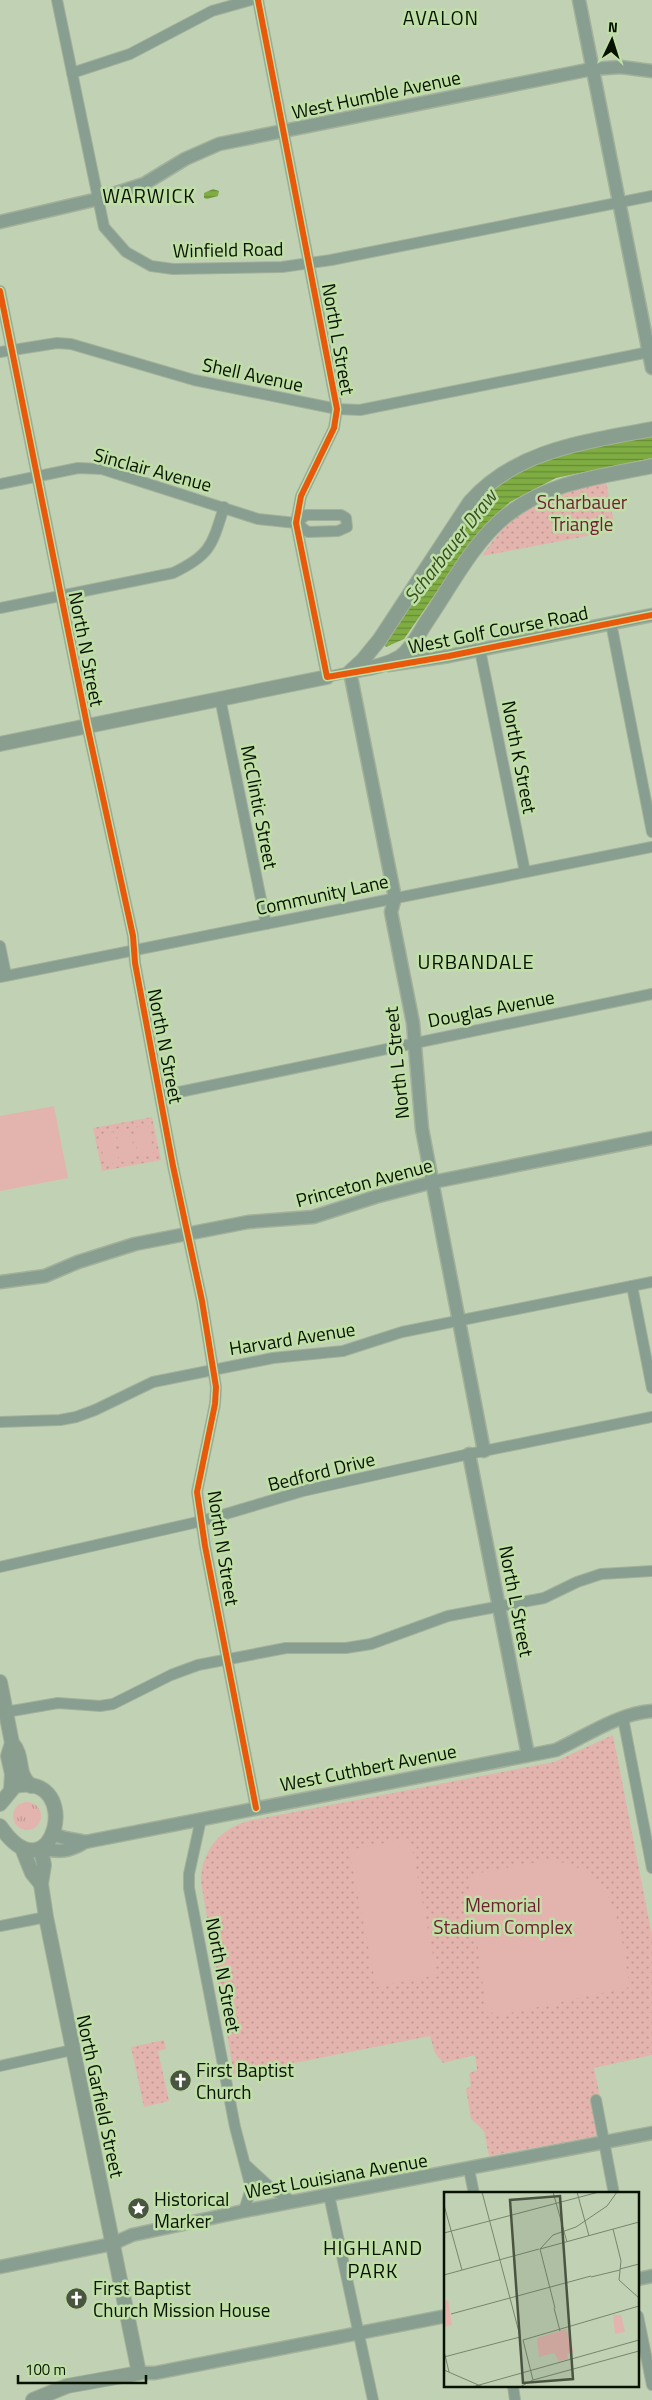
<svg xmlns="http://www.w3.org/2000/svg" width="652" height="2400" viewBox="0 0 652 2400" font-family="'Titillium Web',sans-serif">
  <defs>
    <pattern id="grass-tufts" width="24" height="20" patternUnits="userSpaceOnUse" patternTransform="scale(1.25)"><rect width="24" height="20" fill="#e3b3ad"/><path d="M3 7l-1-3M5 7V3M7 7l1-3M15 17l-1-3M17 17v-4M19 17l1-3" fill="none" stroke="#c19993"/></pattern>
    <pattern id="park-dots" width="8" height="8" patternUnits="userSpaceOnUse" patternTransform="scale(1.25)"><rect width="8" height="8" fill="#e3b3ad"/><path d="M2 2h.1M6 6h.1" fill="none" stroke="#c19993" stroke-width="1.8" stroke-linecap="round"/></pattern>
    <pattern id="water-rules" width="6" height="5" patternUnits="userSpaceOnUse" patternTransform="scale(1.25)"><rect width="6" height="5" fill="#7fad42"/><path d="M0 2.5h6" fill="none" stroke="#668b35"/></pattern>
  </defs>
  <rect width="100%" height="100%" fill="#c1d2b4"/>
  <circle fill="url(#grass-tufts)" cx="27" cy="1816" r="14"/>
  <g fill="url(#park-dots)">
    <path d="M606 482 614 523 608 532 482 556C516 506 548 493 606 482Z"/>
    <polygon points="152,1117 161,1160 102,1171 93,1128"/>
    <path d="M613 1735 652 1936V2055L594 2068 608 2134 489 2156 484 2131 471 2119 466 2089 471 2086 469 2073 477 2070 475 2055 443 2063 435 2053 430 2036 234 2075 201 1882C201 1852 219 1829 248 1821L554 1762Z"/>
    <polygon points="164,2040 166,2049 158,2051 169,2101 144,2107 131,2047"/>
  </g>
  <g fill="#e3b3ad">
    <polygon points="54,1106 68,1178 0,1191 0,1116"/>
    <polygon points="148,1125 154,1155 139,1158 133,1128"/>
    <polygon points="130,1129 136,1159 122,1162 116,1132"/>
    <polygon points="113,1132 119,1162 105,1165 99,1135"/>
    <polygon points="410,1838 437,1975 376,1987 349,1850"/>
    <path d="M549 1860C621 1869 619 1929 630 1987L496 2016 486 2008 468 1875Z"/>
  </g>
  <g fill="url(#water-rules)">
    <polygon points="213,189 219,191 218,196 207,199 204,198 204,193"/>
    <path d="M652 436V458L556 478 510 502 486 524 463 554 404 639 386 647 383 643 455 538C473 499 511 470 551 456 580 447 621 442 652 436Z"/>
  </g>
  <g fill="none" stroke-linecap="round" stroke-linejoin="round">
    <defs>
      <g id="minor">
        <polyline points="57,0 104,227 126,252 151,266 173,269 282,267 331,260 652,196"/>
        <polyline points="258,0 337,409 334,428 301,496 296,523 327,677 350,672"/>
        <polyline points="72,73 130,54 212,11 251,0"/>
        <polyline points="0,291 87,725 133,936 135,963 173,1166 202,1301 216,1387 215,1404 197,1492 205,1546 256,1808"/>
        <polyline points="0,352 57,343 71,344 194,380 337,409 360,410 649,352"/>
        <polyline points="0,484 78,468 102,469 258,519 296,523"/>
        <polygon points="306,515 341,515 346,518 347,527 338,531 308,532 296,523"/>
        <path d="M0 608 173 573C211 555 212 545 224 507"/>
        <polyline points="611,623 652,832"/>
        <polyline points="480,650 525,872"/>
        <polyline points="220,698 266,924"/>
        <polyline points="0,946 6,975"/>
        <polyline points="0,977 652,847"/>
        <polyline points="160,1096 652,994"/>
        <polyline points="632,1286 652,1388"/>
        <polyline points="0,1422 60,1420 76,1417 95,1410 153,1382 273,1358 343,1351 402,1332 652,1282"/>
        <polyline points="0,1567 202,1521 303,1491 469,1454 652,1417"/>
        <polyline points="6,1712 58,1703 100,1706 113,1704 171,1675 198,1665 286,1648 346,1648 371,1644 448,1616 544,1598 577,1582 601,1574 652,1571"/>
        <polyline points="623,1718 652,1868"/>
        <polyline points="201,1819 189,1874 189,1888 235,2127 251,2188 244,2211"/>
        <polyline points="0,1926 46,1917"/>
        <polyline points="0,2066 72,2050"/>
        <polyline points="596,2100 614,2194"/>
        <polyline points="247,2166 273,2190 292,2201"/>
        <polyline points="469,2169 474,2194"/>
        <polyline points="329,2195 373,2400"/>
        <polyline points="638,2316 652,2385"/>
        <polyline points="513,2386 515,2400"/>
      </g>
      <g id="tertiary">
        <polyline points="579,0 652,368"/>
        <polyline points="0,222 98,199 144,184 185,159 219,144 592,69 621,67 652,71"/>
        <polyline points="388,665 449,656 652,615"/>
        <polyline points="358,670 350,672 395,898 391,912 413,1023 422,1129 484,1451"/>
        <polyline points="0,1282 45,1276 78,1262 135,1244 248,1222 313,1217 375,1197 433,1182 652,1138"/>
        <polyline points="469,1454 528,1755"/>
        <path d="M54 1834C64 1840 74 1838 85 1842"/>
        <path d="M43 1848C59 1853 71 1851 85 1842L556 1750C586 1736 619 1713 652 1711"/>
        <polyline points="0,2267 112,2244 132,2235 244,2211 652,2133"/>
        <polyline points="638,2279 652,2276"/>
        <polyline points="139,2373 155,2373 446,2316"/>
      </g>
      <g id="secondary">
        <path d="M353 671C369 668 385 666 400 657 412 649 419 633 427 621 451 586 473 542 507 515 551 481 599 477 652 466"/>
        <path d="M350 672 362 661 380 639 470 502C517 449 586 442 652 429"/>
        <polyline points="0,744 327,677"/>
        <polyline points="0,1682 12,1743 8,1756 12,1774 11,1789"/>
        <path d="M12 1743C25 1757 15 1772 31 1786"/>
        <path d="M0 1804 15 1786C86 1771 53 1903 0 1826"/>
        <polyline points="22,1848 32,1873 41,1884"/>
        <polyline points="33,2400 67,2386 139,2373 46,1917 41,1884 44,1865 41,1850"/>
      </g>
    </defs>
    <use href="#minor" stroke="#a4b19a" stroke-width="12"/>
    <use href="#tertiary" stroke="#a4b19a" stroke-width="15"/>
    <use href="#secondary" stroke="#a4b19a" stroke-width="16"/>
    <use href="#minor" stroke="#879e91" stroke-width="10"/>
    <use href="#tertiary" stroke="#879e91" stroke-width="12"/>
    <use href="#secondary" stroke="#899e8f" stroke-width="14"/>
    <defs>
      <g id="cycleway">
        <polyline points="258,0 337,409 334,428 301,496 296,523 327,677 449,656 652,615"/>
        <polyline points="0,291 87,725 133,936 135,963 173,1166 202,1301 216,1387 215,1404 197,1492 205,1546 256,1808"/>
      </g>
    </defs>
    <use href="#cycleway" stroke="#c0dfa7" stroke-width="9"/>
    <use href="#cycleway" stroke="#e8590c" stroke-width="6"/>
  </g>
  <defs>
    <symbol id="church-disc" viewBox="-11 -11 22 22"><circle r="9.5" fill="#495540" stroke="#c0dfa7"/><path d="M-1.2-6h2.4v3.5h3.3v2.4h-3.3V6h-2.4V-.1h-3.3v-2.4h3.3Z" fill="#fff"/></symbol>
    <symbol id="sight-disc" viewBox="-11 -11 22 22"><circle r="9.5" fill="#495540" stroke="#c0dfa7"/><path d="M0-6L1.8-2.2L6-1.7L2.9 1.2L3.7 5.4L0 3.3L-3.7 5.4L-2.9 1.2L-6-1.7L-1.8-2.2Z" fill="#fff"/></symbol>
  </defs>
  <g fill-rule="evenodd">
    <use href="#church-disc" x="168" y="2068" width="25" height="25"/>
    <use href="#sight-disc" x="126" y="2196" width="25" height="25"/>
    <use href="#church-disc" x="64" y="2286" width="25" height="25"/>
  </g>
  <g text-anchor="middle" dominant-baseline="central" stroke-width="5" stroke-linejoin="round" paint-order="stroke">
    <g font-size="19" fill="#081201" stroke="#c0dfa7">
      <text transform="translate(376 94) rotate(-12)">West Humble Avenue</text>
      <text transform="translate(228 249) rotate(-1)">Winfield Road</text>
      <text transform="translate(339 339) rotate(80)">North L Street</text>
      <text transform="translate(253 374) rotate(12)">Shell Avenue</text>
      <text transform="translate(153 469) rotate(15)">Sinclair Avenue</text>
      <text transform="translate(498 629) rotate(-11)">West Golf Course Road</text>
      <text transform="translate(87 649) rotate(79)">North N Street</text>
      <text transform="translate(520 757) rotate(79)">North K Street</text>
      <text transform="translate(260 807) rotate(79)">McClintic Street</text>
      <text transform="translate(322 894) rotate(-12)">Community Lane</text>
      <text transform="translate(491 1008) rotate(-11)">Douglas Avenue</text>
      <text transform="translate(166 1046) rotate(79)">North N Street</text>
      <text transform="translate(396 1063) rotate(-96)">North L Street</text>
      <text transform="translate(364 1182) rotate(-15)">Princeton Avenue</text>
      <text transform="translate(292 1338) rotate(-9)">Harvard Avenue</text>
      <text transform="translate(321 1471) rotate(-14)">Bedford Drive</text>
      <text transform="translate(224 1548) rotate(81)">North N Street</text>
      <text transform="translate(517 1601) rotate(79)">North L Street</text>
      <text transform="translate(368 1767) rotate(-11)">West Cuthbert Avenue</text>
      <text transform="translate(224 1975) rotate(79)">North N Street</text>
      <text transform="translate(101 2096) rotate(78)">North Garfield Street</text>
      <text transform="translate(336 2175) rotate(-10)">West Louisiana Avenue</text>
    </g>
    <g font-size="19" fill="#711c30" stroke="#c0dfa7">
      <text x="582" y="501">Scharbauer<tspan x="582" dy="22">Triangle</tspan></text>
      <text x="503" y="1904">Memorial<tspan x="503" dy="22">Stadium Complex</tspan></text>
    </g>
    <g font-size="19" fill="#081201" stroke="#c0dfa7" text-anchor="start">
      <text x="196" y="2069">First Baptist<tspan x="196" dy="22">Church</tspan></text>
      <text x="154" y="2198">Historical<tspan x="154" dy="22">Marker</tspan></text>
      <text x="93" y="2287">First Baptist<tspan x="93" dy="22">Church Mission House</tspan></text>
    </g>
    <g font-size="20" letter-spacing="1" fill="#081201" stroke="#c0dfa7">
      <text x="441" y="17">AVALON</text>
      <text x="149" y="195">WARWICK</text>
      <text x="476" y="961">URBANDALE</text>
      <text x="373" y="2247">HIGHLAND<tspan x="373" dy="23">PARK</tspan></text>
    </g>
    <g font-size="20" font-style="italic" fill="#37501f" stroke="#c0dfa7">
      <text transform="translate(450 546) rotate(-52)">Scharbauer Draw</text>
    </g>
  </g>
  <g transform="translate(444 2192)">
    <rect width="195" height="195" fill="#c1d2b4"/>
    <path d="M4 108 8 133 0 135V109ZM169 123H177L181 140 171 142ZM122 137 130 160 123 162 124 167 115 169 110 161 95 165 93 146Z" fill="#e3b3ad"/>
    <path fill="none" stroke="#77856c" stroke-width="1" d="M38 0 76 144M109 0 123 50M133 0 145 44M0 13 18 78M169 37 177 69 175 88 195 106M0 41 155 0M96 57 109 43 132 35 163 14 173 0M176 77 195 72M0 83 95 57M147 85 176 78M110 116 116 139M111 116 96 57 195 30M7 122 147 84M79 148 195 114M0 159 5 180M0 165 76 145M0 178 39 195M89 188 195 159M28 195 195 148M76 195 89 188 79 148"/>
    <path fill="#495540" fill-opacity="0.15" stroke="#495540" stroke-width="2.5" d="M116 4 129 187 79 191 66 8Z"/>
    <rect width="195" height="195" fill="none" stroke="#081201" stroke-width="2.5"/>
  </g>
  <g transform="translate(612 40) rotate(4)" stroke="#c0dfa7" stroke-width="4" paint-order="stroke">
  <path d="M0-4L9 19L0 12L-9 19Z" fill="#081201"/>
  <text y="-8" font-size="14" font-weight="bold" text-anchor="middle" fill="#081201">N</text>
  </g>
  <path d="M18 2375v8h128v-8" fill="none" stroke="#081201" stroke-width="2.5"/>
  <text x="25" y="2375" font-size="15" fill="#081201" stroke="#c0dfa7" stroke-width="4" paint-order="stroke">100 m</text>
</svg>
